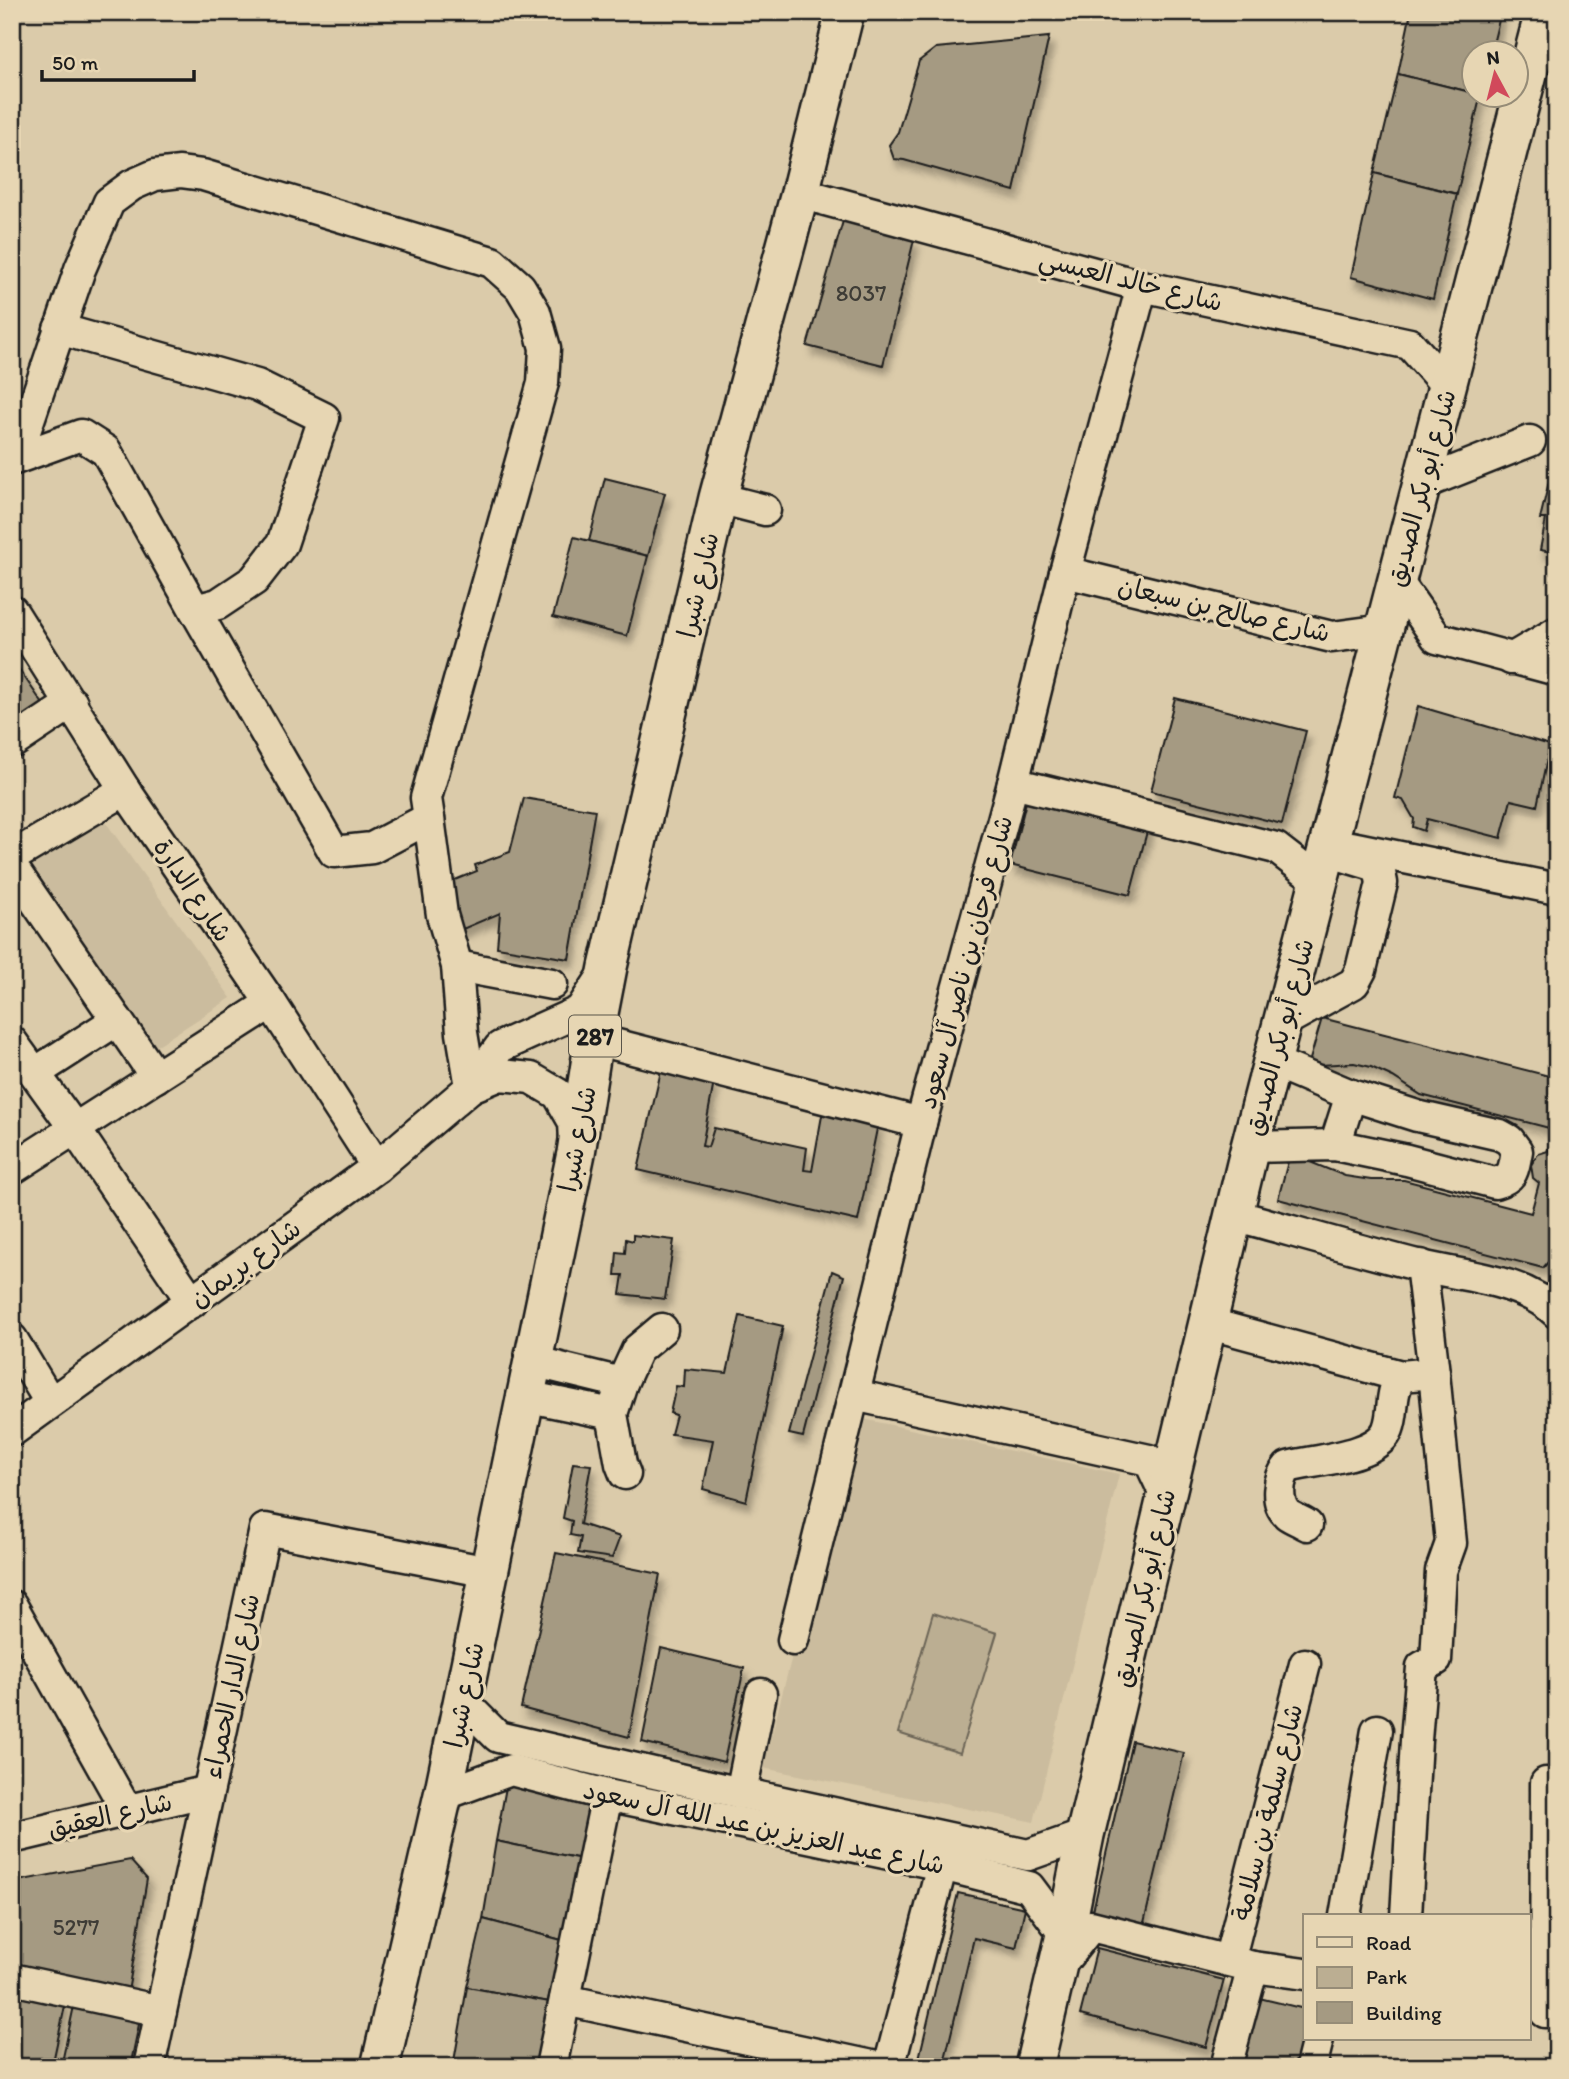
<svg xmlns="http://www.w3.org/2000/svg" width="1569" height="2079" viewBox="0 0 1569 2079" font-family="Itim,'Playpen Sans Arabic',sans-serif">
  <defs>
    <filter id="shadow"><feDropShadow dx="4.5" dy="8" stdDeviation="3.5" flood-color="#0004"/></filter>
  </defs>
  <rect width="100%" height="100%" fill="#dbcbaa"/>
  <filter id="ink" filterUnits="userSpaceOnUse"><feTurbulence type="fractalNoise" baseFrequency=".0143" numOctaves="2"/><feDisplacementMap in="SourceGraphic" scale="14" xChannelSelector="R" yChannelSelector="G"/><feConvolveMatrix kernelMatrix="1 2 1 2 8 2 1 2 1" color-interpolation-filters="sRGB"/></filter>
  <g filter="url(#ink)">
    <g fill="#cbbc9e">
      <polygon points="102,817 231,998 147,1052 25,868 28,862"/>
      <polygon points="854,1417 1119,1474 1034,1822 763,1768"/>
    </g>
    <polygon fill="#bbae92" stroke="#6c6557" stroke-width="2" points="933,1613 997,1633 960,1753 898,1733"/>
    <g fill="#a59a82" stroke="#1c1c1c" stroke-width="2" filter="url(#shadow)">
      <polygon points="1411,12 1501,12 1491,52 1474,52 1474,93 1398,74"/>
      <polygon points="1049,37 1014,191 904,160 894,159 889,145 898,132 919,61 936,48"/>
      <polygon points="1398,74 1474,93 1474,94 1481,94 1457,194 1374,173"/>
      <polygon points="1374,173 1457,194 1433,299 1351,277"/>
      <polygon points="843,221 914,240 883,365 807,346"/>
      <polygon points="1557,448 1557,553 1540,550 1546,519 1540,519"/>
      <polygon points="605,478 665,493 648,556 589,541"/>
      <polygon points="574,537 648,556 627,636 553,617"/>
      <polygon points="12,659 47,710 12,733"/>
      <polygon points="1175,698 1306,731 1282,824 1151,791"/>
      <polygon points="1418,706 1550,745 1537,806 1511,800 1501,838 1427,819 1424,831 1413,827 1414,819 1403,800 1395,798"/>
      <polygon points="1028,794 1149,824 1130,895 1010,865"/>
      <polygon points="524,798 595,810 569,959 497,947 500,913 458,931 440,886 477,871 475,865 510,852"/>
      <polygon points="1322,1018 1557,1078 1557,1247 1555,1254 1543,1268 1278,1199 1290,1154 1345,1176 1371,1180 1404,1180 1531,1213 1539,1183 1533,1178 1531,1165 1538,1154 1548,1151 1553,1129 1421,1095 1393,1077 1371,1067 1354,1063 1320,1065 1309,1063"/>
      <polygon points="661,1071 714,1082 702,1146 708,1147 714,1128 807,1148 804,1170 812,1171 823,1110 878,1124 858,1221 638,1170"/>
      <polygon points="633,1235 674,1240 665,1299 620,1294 623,1275 615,1275 617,1252 625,1253 626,1239 633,1241"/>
      <polygon points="832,1271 844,1276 803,1437 789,1434"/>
      <polygon points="740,1316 783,1326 746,1501 703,1489 713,1440 671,1434 676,1415 670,1413 676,1386 684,1387 685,1369 727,1373"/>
      <polygon points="573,1463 591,1465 580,1524 620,1537 612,1558 578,1553 581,1537 570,1535 572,1521 563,1518"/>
      <polygon points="556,1553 660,1574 629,1737 521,1708"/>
      <polygon points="661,1648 744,1668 724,1762 642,1742"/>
      <polygon points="1132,1741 1184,1753 1143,1927 1092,1915"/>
      <polygon points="518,1780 586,1797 597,1811 586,1860 496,1841 506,1787"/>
      <polygon points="496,1841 586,1860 569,1942 483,1919"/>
      <polygon points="130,1860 147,1879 128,1992 12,1971 12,1882"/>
      <polygon points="958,1893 1025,1908 1016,1948 974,1938 945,2059 979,2067 917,2067"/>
      <polygon points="483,1919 569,1942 555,2003 467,1987"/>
      <polygon points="1097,1948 1224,1980 1206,2047 1080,2015"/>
      <polygon points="467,1987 555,2003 542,2067 453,2067"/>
      <polygon points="12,1990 66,2001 52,2067 12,2067"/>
      <polygon points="1251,1996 1305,2009 1305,2030 1296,2067 1233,2067"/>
      <polygon points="75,2001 141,2015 130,2067 61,2067"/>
    </g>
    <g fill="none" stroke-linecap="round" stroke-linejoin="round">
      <defs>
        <g id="minor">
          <polyline points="800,193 1142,286 1410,344 1447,386"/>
          <polyline points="59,329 257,385 324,418 282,544 254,580 218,604 195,610"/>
          <polyline points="12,460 81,435 106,451 195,610 334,852 372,848 429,818 426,798 543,383 545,348 535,312 520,287 492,262 203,175 180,172 155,175 132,185 109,202 80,269 16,458"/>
          <polyline points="1422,484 1530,441"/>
          <polyline points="718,498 765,510"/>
          <polyline points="1065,572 1332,637 1384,630"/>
          <polyline points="1397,581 1437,638 1557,670"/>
          <polyline points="12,611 125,790 271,1003 377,1167"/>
          <polyline points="1511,659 1557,632"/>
          <polyline points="12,743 72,703"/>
          <polyline points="1013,783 1276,848 1320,882"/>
          <polyline points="429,818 442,915 457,966 462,1033 471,1087"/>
          <polyline points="1351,847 1557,889"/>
          <polyline points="12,857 125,790"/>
          <polyline points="12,867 156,1077"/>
          <polyline points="457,966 552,984"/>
          <polyline points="1283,1022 1354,983 1361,970 1382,883 1380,873 1373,865 1327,851"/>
          <polyline points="594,1039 921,1123"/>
          <polyline points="12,1042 75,1129 192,1302"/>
          <polyline points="35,1073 117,1020"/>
          <polyline points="471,1087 500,1075 531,1078 558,1094 574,1122 575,1142"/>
          <polyline points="1335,1145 1351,1095"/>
          <path d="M1250 1147 1335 1145 1407 1160 1495 1183C1515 1177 1513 1170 1517 1151L1509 1140 1500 1135 1417 1116 1351 1095 1273 1062"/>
          <polyline points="12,1169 271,1003"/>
          <path d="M1234 1215C1296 1232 1358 1250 1421 1266 1467 1277 1521 1279 1557 1313"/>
          <polyline points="1207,1323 1401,1376"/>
          <polyline points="12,1339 50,1402"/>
          <polyline points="532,1361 622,1383"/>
          <polyline points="854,1395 1149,1460 1166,1496"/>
          <polyline points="525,1396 612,1414"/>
          <polyline points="12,1431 377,1167 471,1087 500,1047 580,1011 603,976"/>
          <polyline points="625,1474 621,1464 612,1414 622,1383 637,1350 662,1329"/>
          <path d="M1307 1525C1301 1521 1292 1518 1287 1514 1275 1502 1278 1478 1288 1467 1314 1460 1378 1457 1388 1429 1395 1411 1389 1395 1401 1376L1434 1373"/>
          <polyline points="12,1606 127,1811"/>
          <polyline points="793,1640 921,1123 1013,783 1065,572 1142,286"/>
          <polyline points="463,1702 498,1737 741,1793 1028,1855 1085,1835"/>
          <polyline points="741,1793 761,1694"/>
          <polyline points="443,1795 511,1770 607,1795 942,1865 1029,1887 1065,1935"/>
          <polyline points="12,1838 208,1791"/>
          <polyline points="1345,1916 1377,1730"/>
          <polyline points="1406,1916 1416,1740 1422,1667 1436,1660 1441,1571 1451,1543 1434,1373 1421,1265"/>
          <polyline points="1229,1961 1305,1664"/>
          <polyline points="1060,1965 1091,1926 1253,1967 1305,1974"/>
          <polyline points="12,1979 161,2011"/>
          <polyline points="565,2000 877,2067"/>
          <polyline points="1545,2012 1546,1783"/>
          <polyline points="149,2067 265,1529 489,1572"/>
          <polyline points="551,2067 607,1795"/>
          <polyline points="889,2067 942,1865"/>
          <polyline points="1226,2067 1253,1967"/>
          <polyline points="1311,2067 1318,2039"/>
        </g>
        <g id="major">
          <polyline points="380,2067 443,1795 576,1153 594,1039 608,967 718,498 800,193 845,12"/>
          <polyline points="1034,2067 1065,1935 1085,1835 1250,1147 1544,12"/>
        </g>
      </defs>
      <use href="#minor" stroke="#1c1c1c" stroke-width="35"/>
      <use href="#major" stroke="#1c1c1c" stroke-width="42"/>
      <use href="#minor" stroke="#e7d6b3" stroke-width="30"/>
      <use href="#major" stroke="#e7d6b3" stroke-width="37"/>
    </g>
  </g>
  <g text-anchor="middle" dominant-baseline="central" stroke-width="6" stroke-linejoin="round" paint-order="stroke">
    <g font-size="23" fill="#3e3c36">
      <text x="861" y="293">8037</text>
      <text x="76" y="1927">5277</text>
    </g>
    <rect fill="#e7d6b3" stroke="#595449" stroke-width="2" x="569" y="1015.5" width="52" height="41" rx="5"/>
    <g font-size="24" font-weight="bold" fill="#1c1c1c">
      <text x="595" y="1036">287</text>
    </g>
    <g font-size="26" fill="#1c1c1c" stroke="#e7d6b3">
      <text transform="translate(1131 280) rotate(14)">شارع خالد العبسي</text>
      <text transform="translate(1421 488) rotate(-75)">شارع أبو بكر الصديق</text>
      <text transform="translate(698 585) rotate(-77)">شارع شبرا</text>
      <text transform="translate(1224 609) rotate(13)">شارع صالح بن سبعان</text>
      <text transform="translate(193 890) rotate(56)">شارع الدارة</text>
      <text transform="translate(965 962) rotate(-75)">شارع فرحان بن ناصر آل سعود</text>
      <text transform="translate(1279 1037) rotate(-75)">شارع أبو بكر الصديق</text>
      <text transform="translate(577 1139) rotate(-79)">شارع شبرا</text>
      <text transform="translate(245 1263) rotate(-36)">شارع بريمان</text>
      <text transform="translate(1144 1588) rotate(-77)">شارع أبو بكر الصديق</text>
      <text transform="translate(231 1686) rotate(-78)">شارع الدار الحمراء</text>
      <text transform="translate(464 1695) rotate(-78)">شارع شبرا</text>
      <text transform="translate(1267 1812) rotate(-76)">شارع سلمة بن سلامة</text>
      <text transform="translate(110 1815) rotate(-13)">شارع العقيق</text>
      <text transform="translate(764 1827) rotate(12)">شارع عبد العزيز بن عبد الله آل سعود</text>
    </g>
  </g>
  <rect width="1569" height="2079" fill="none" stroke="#e7d6b3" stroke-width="42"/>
  <rect x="21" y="21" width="1527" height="2037" fill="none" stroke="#1c1c1c" stroke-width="2.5" filter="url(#ink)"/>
  <rect x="1303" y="1914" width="228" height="126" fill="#e7d6b3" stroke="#968c77" stroke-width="2"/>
  <rect x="1317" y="1937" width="35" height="10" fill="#e7d6b3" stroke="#968c77" stroke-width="2"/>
  <text x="1366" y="1950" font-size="21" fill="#1c1c1c">Road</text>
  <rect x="1317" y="1967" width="35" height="21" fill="#bbae92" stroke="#968c77" stroke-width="2"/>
  <text x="1366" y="1984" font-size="21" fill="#1c1c1c">Park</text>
  <rect x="1317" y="2002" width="35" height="21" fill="#a59a82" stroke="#968c77" stroke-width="2"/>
  <text x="1366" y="2020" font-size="21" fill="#1c1c1c">Building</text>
  <g transform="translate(1495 74) rotate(353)"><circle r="33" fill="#e7d6b3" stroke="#968c77" stroke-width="2"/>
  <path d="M0-5L12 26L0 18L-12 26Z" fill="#d1495b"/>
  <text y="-10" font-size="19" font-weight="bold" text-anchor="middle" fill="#1c1c1c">N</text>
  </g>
  <path d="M42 70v10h152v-10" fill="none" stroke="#1c1c1c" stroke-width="3.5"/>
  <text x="52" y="70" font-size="21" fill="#1c1c1c" stroke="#e7d6b3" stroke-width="5" paint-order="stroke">50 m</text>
</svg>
